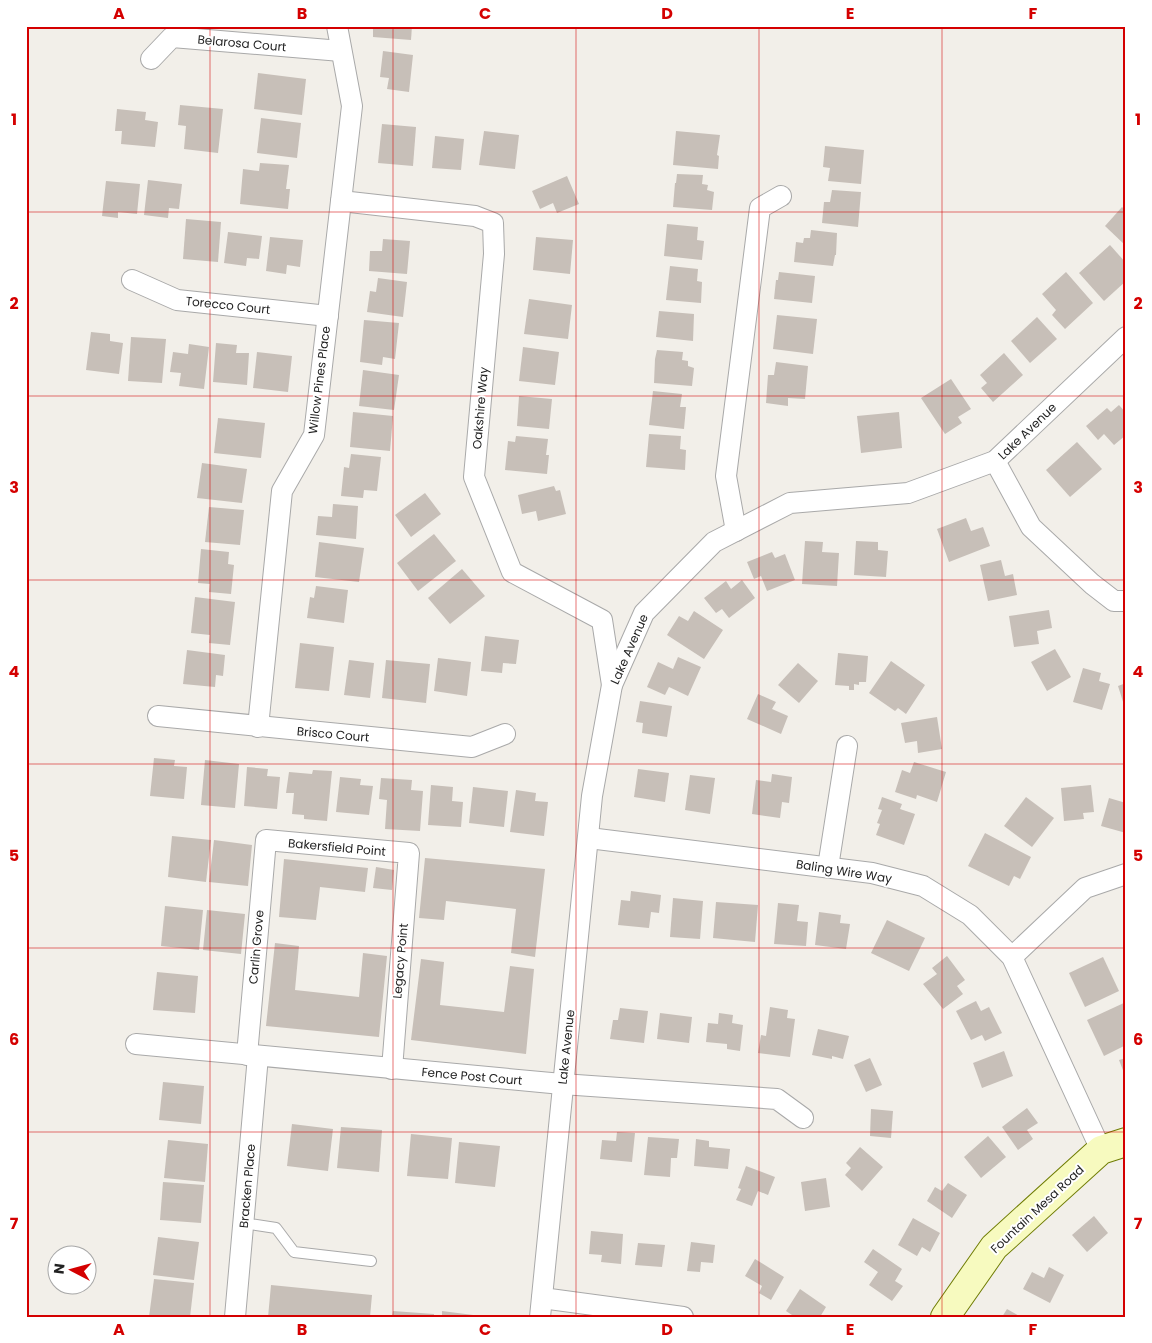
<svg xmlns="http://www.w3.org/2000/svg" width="1152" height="1343" viewBox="0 0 1152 1343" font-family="Poppins,sans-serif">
  <rect width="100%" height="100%" fill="#f2efe9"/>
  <g fill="#c7bfb8">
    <polygon points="373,26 412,26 411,40 373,37"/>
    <polygon points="383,51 413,55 409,92 387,89 389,78 380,77"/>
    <polygon points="258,73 306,79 302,115 254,109"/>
    <polygon points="180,105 223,109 218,153 184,149 186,126 178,125"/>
    <polygon points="117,109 146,112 145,120 158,122 155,147 121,144 122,131 115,131"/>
    <polygon points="261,118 301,123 297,158 257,153"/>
    <polygon points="382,124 416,127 413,166 378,163"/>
    <polygon points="484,131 519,135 515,169 479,165"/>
    <polygon points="676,131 720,135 717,155 719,156 718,169 673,165"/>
    <polygon points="435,136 464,139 461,170 432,168"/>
    <polygon points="825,146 864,150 861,184 828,181 830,168 823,167"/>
    <polygon points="260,163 289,165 286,189 290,189 288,209 240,204 243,169 259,171"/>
    <polygon points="677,174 703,175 702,184 708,185 707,190 714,192 712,210 673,207 675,183 676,183"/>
    <polygon points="567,176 579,204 557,213 553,203 540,209 532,191"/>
    <polygon points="148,180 182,184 179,209 169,208 168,218 144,215"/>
    <polygon points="106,181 140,184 137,214 118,212 118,218 102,216"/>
    <polygon points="832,190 861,192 858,227 822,223 824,202 830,202"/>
    <polygon points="1122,207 1126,211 1126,246 1105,226"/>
    <polygon points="186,219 221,222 218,262 183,259"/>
    <polygon points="667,224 698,227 697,240 704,241 702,260 664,256"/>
    <polygon points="811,230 837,233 836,255 835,255 833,266 794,262 796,242 803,243 804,238 810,238"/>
    <polygon points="228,232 262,236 259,259 247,258 246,266 224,263"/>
    <polygon points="270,237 303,240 300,267 287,265 286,274 266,271"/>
    <polygon points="536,237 573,240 570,274 533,270"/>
    <polygon points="383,239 410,241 407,274 369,271 370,251 382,251"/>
    <polygon points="1110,245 1126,263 1126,281 1104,301 1079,273"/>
    <polygon points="670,266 698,269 697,281 702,282 701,303 666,300"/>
    <polygon points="779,272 815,276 812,303 774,299 776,280 778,280"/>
    <polygon points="1066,272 1093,303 1065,329 1052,315 1056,310 1042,294"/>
    <polygon points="378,278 407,282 403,317 367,312 370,291 376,292"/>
    <polygon points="529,299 572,305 568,339 524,334"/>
    <polygon points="659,311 694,314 693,341 656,337"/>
    <polygon points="777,315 817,319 813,354 773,349"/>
    <polygon points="1037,317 1057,339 1030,363 1011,341"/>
    <polygon points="364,320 399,323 395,359 383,357 382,365 360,362"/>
    <polygon points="91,332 110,334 110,341 123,343 119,374 86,370"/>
    <polygon points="131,337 166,339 162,383 128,381"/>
    <polygon points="216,343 237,345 236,353 249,353 247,385 213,382"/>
    <polygon points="189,344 209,347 204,389 179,386 181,373 170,372 173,352 188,354"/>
    <polygon points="523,347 559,352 555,385 519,381"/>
    <polygon points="657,350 683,352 682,360 688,361 688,366 694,368 692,386 654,383 655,359"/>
    <polygon points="257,352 292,356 288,392 253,388"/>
    <polygon points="1004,353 1023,375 993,402 981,388 987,383 980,375"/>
    <polygon points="776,362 808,366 805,399 788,398 788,406 766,403 768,375 774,375"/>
    <polygon points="363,370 399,375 394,410 359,406"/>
    <polygon points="951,379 971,409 958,417 962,423 945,434 921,398"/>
    <polygon points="653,391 682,394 680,407 686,407 684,429 649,425"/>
    <polygon points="519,396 552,399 549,429 517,426"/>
    <polygon points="1119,405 1126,413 1126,435 1114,445 1104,434 1098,440 1086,426 1107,408 1111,412"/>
    <polygon points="353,412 393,416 390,451 350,447"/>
    <polygon points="899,412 902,448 861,453 857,416"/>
    <polygon points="218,418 265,423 261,458 214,453"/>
    <polygon points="649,434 681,436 680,449 686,450 685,470 646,467"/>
    <polygon points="516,436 548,439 546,455 549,455 547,474 505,470 508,441 515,442"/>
    <polygon points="1077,442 1102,469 1070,497 1046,470"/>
    <polygon points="351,454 381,457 377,491 364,490 363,498 341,496 344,467 349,468"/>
    <polygon points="202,463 247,469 242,503 197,498"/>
    <polygon points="554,486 556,491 560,490 566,514 538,521 536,511 522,514 518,495"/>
    <polygon points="425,493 441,514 411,537 395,515"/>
    <polygon points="333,504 358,506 356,539 316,535 318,516 332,517"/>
    <polygon points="209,507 244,510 240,545 205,542"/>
    <polygon points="966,518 971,531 983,527 990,546 949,562 937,529"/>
    <polygon points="434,534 456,561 418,591 397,563"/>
    <polygon points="805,541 823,542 822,552 839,553 837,586 802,584"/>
    <polygon points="856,541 878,542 878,550 888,551 886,577 854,575"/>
    <polygon points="319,542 364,548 359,582 315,577"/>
    <polygon points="201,549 229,552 228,564 234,565 231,594 209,592 210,584 198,583"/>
    <polygon points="772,552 775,558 785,554 795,580 767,591 761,576 754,579 747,562"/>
    <polygon points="1001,560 1005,576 1013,574 1017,595 988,601 980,565"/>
    <polygon points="462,569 485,596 450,624 428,598"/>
    <polygon points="742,580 755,598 729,618 722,609 716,613 704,598 726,581 731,589"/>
    <polygon points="316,586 348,590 344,623 307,618 310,597 314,598"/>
    <polygon points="195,597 235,602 230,645 209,643 210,635 191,633"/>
    <polygon points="1049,610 1052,628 1037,631 1039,644 1014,647 1009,616"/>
    <polygon points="694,611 723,630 704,659 667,635 679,616 688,621"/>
    <polygon points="485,636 519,640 516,664 503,663 502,673 481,671"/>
    <polygon points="300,643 334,647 329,691 295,688"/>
    <polygon points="1055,649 1071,677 1047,691 1031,662"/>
    <polygon points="187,650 225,655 223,676 216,675 215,687 183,684"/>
    <polygon points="838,653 868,656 866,682 859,682 859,685 854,684 854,690 849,690 849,686 835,685"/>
    <polygon points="678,657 701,667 688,696 669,687 665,695 647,687 658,662 673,669"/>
    <polygon points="438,658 471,662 467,696 434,691"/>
    <polygon points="349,660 374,663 370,698 344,695"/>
    <polygon points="386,660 430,664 426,703 382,698"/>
    <polygon points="891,661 925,685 906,714 898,708 895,711 869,693"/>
    <polygon points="798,663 818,681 799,703 778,685"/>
    <polygon points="1083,668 1101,673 1099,681 1110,684 1102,710 1073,702"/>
    <polygon points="1126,683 1126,708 1125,708 1118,686"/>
    <polygon points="758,694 776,702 772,709 788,716 781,734 747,719"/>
    <polygon points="640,701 672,706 667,737 642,733 643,723 636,722"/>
    <polygon points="937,717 942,749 918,753 917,741 905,743 901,723"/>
    <polygon points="154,758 175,760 174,766 187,767 184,799 150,796"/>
    <polygon points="205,760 239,764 235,808 201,805"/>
    <polygon points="914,762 946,772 937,802 917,795 916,799 895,792 902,770 910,773"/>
    <polygon points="247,767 268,769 267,776 280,777 277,809 244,806"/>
    <polygon points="638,769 669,773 665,802 634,797"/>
    <polygon points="313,770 332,771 327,821 304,819 304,815 292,814 294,793 286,793 289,772 312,774"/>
    <polygon points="772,774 792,777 789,803 782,802 780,818 752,814 756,780 771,782"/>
    <polygon points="690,775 715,778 710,814 685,810"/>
    <polygon points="340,777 361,779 360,785 373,786 369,815 336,812"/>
    <polygon points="381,778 412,780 411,790 423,791 420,831 385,829 387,800 379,799"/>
    <polygon points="431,785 453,787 452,801 463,802 461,827 428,825"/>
    <polygon points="1091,785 1094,812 1083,813 1084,819 1064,821 1061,788"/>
    <polygon points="473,787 508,791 504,827 469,823"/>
    <polygon points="516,790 536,793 535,801 548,802 544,836 510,832"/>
    <polygon points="882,797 902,804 900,809 915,814 904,845 876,835 880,824 877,823 882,810 878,809"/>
    <polygon points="1026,797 1054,818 1032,847 1004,826"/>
    <polygon points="1109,798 1126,803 1126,833 1101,826"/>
    <polygon points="985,833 1031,857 1020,879 1014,876 1009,886 968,866"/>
    <polygon points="172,836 211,840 206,882 168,877"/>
    <polygon points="214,840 252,845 248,886 209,882"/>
    <polygon points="425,858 545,869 535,957 511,953 516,909 446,901 444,920 419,918"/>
    <polygon points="284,859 368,868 365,892 320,887 316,920 279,917"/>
    <polygon points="376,867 394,870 392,890 373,888"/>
    <polygon points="631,891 661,895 659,913 651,912 649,928 618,925 621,900 630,901"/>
    <polygon points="673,898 703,901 700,939 670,937"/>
    <polygon points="716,902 758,905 755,942 713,938"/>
    <polygon points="778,903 799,905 797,921 808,922 806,946 774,944"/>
    <polygon points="165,906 203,910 199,950 161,946"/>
    <polygon points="207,910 245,914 241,954 203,950"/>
    <polygon points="819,912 841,915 840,923 850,924 846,949 815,945"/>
    <polygon points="887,920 925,938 909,971 871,953"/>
    <polygon points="275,943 299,946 295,990 359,997 363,953 387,956 379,1037 266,1026"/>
    <polygon points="947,956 965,980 957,986 963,994 943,1009 923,984 937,974 932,968"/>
    <polygon points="1103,957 1119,991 1085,1007 1069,973"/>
    <polygon points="421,959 444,962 440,1005 504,1012 510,966 534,969 526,1054 411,1040"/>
    <polygon points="157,972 198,976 195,1013 153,1010"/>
    <polygon points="976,1001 981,1011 989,1007 1002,1033 985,1041 982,1035 971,1040 956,1011"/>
    <polygon points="1126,1002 1126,1045 1104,1056 1087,1020"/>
    <polygon points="770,1007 788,1010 787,1018 795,1019 790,1057 758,1053 761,1035 766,1036"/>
    <polygon points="620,1008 648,1011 644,1043 610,1039 613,1020 618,1020"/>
    <polygon points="660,1013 692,1017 689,1043 657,1039"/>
    <polygon points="719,1013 733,1015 732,1023 743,1025 740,1051 727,1049 727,1044 706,1042 708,1023 718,1024"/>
    <polygon points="818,1029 849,1036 843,1059 832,1056 832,1059 812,1055"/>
    <polygon points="1004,1051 1013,1076 982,1088 973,1063"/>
    <polygon points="870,1058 882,1085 866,1092 854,1065"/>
    <polygon points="1126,1058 1126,1078 1119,1060"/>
    <polygon points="163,1082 204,1086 201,1124 159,1120"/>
    <polygon points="1027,1108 1038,1123 1027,1130 1033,1139 1018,1150 1002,1127"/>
    <polygon points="871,1109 893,1111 891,1138 870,1136"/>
    <polygon points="292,1124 333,1129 328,1171 287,1166"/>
    <polygon points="341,1127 382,1130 379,1172 337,1168"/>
    <polygon points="617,1132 635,1133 632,1162 600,1159 602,1140 616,1141"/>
    <polygon points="411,1134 452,1138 448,1179 407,1176"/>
    <polygon points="988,1136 1006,1157 981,1178 964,1157"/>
    <polygon points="648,1137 679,1139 677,1158 671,1158 670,1177 644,1175"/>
    <polygon points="696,1139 709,1141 709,1147 730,1149 728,1169 694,1166"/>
    <polygon points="168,1140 208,1144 205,1182 164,1178"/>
    <polygon points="459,1142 500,1146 495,1187 455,1183"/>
    <polygon points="860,1147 883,1167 862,1191 845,1175 851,1168 846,1163"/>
    <polygon points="746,1166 775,1177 768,1195 758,1191 752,1206 736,1200 741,1189 738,1188"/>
    <polygon points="826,1178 830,1207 805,1211 801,1182"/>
    <polygon points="163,1182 204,1185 201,1223 160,1220"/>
    <polygon points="948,1183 967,1195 952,1218 927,1201 935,1187 942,1191"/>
    <polygon points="1094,1216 1108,1233 1087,1252 1072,1235"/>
    <polygon points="913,1218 940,1233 930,1252 922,1247 917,1256 898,1245"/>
    <polygon points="591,1231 623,1234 621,1264 601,1262 602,1255 589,1254"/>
    <polygon points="158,1237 199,1242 194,1280 153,1275"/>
    <polygon points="691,1242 715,1245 713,1263 701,1262 700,1272 687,1271"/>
    <polygon points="638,1243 665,1245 662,1267 635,1265"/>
    <polygon points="873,1249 902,1269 895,1281 903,1286 892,1301 869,1285 878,1272 864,1262"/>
    <polygon points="755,1259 784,1277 771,1300 759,1293 762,1286 745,1276"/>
    <polygon points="1049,1267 1064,1275 1050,1303 1023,1289 1032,1272 1044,1278"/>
    <polygon points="154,1279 194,1283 190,1317 149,1317"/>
    <polygon points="271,1285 372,1295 370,1317 268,1317"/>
    <polygon points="800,1289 826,1307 820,1317 795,1317 786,1311"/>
    <polygon points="1007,1309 1021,1317 1002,1317"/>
    <polygon points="393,1311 434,1314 434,1317 392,1317"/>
    <polygon points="442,1311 481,1316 481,1317 442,1317"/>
  </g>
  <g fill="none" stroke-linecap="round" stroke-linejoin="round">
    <defs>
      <polyline id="lane" points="243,1223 276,1228 294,1252 371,1261"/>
      <g id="street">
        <polyline points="151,59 172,37 341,51"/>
        <polyline points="341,201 475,216 493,223 494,254 474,477 512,572 602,620 612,685"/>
        <polyline points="132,280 177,300 328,316"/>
        <polyline points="995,461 1031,527 1092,584 1114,601 1126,601"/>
        <polyline points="736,531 726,476 760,208 781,196"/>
        <polyline points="158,716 472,747 505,734"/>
        <polyline points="258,727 282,491 314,435 352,106 337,26"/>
        <polyline points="589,838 872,873 923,886 970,915 1012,957 1101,1150"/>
        <polyline points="828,867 847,746"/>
        <polyline points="1012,957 1085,888 1126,874"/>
        <polyline points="136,1044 562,1084 777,1099 803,1118"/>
        <polyline points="247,1055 266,840 409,853 392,1069"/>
        <polyline points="542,1298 683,1317"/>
        <polyline points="235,1317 258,1056"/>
        <polyline points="540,1317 592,796 612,685 644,613 714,542 790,503 908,493 995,461 1126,337"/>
      </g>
      <polyline id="secondary" points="945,1317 994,1247 1101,1150 1126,1142"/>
    </defs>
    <use href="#lane" stroke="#a9a9a9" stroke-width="12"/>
    <use href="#street" stroke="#a9a9a9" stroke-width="22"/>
    <use href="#secondary" stroke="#707d05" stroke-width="30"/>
    <use href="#lane" stroke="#fff" stroke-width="10"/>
    <use href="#street" stroke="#fff" stroke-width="20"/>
    <use href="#secondary" stroke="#f7fabf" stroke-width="28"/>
  </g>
  <path fill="none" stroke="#d40000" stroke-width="1" stroke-opacity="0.55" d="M210 26V1317M393 26V1317M576 26V1317M759 26V1317M942 26V1317M26 212H1126M26 396H1126M26 580H1126M26 764H1126M26 948H1126M26 1132H1126"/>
  <g text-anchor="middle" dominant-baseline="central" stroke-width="4" stroke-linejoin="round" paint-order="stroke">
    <g font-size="12" fill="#222" stroke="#fff">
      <text transform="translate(242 43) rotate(5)">Belarosa Court</text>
      <text transform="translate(228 305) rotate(6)">Torecco Court</text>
      <text transform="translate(319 380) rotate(-83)">Willow Pines Place</text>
      <text transform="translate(480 408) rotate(-85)">Oakshire Way</text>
      <text transform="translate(1027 431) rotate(-44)">Lake Avenue</text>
      <text transform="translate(629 649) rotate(-66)">Lake Avenue</text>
      <text transform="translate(333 734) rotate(5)">Brisco Court</text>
      <text transform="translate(337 847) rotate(5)">Bakersfield Point</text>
      <text transform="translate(844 871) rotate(9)">Baling Wire Way</text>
      <text transform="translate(256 947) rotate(-85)">Carlin Grove</text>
      <text transform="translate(400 961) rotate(-85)">Legacy Point</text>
      <text transform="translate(566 1047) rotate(-84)">Lake Avenue</text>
      <text transform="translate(472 1076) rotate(5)">Fence Post Court</text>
      <text transform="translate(247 1186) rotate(-85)">Bracken Place</text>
      <text transform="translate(1037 1209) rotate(-43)">Fountain Mesa Road</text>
    </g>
  </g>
  <rect width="1152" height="1343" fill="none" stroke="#ffffff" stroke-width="55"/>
  <g transform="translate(72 1270) rotate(276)"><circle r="24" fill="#ffffff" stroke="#a7a7a7"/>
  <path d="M0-4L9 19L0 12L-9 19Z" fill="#d40000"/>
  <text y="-8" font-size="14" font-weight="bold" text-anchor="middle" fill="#222222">N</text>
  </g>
  <rect x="28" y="28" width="1096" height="1288" fill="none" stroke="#d40000" stroke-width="2"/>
  <g font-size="16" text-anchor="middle" font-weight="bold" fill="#d40000">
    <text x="119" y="19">A</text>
    <text x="302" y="19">B</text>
    <text x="485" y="19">C</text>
    <text x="667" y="19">D</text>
    <text x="850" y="19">E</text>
    <text x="1033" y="19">F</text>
    <text x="14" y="125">1</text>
    <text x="1138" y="125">1</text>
    <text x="14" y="309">2</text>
    <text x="1138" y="309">2</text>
    <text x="14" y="493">3</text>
    <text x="1138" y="493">3</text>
    <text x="14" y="677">4</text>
    <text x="1138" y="677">4</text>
    <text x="14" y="861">5</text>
    <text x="1138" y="861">5</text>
    <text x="14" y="1045">6</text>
    <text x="1138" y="1045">6</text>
    <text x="14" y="1229">7</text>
    <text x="1138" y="1229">7</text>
    <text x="119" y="1335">A</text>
    <text x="302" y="1335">B</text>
    <text x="485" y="1335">C</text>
    <text x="667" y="1335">D</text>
    <text x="850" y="1335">E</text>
    <text x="1033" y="1335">F</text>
  </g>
</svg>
